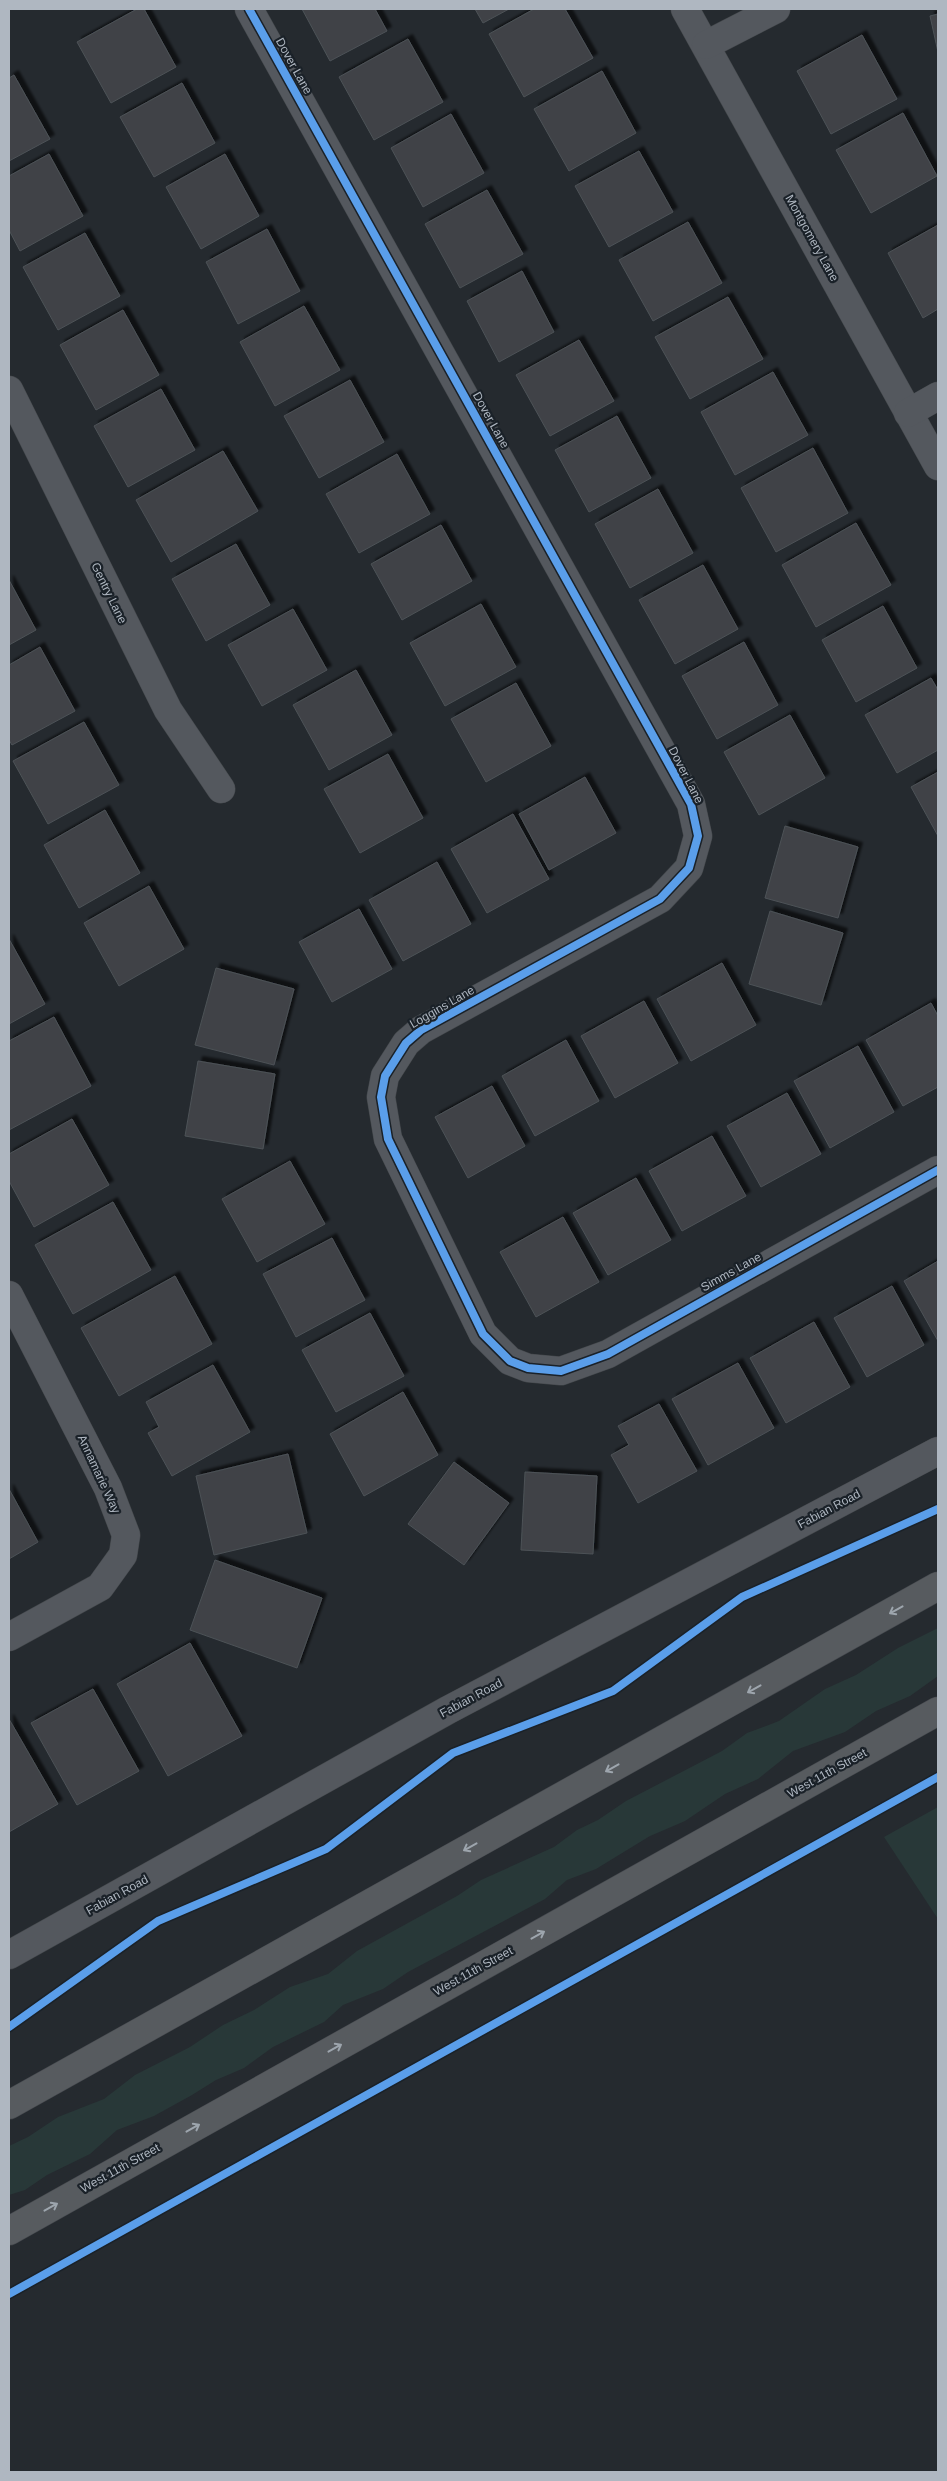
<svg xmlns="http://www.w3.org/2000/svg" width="947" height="2481" viewBox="0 0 947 2481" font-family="Arial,sans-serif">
  <defs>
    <filter id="shadow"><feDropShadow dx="4.5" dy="-4.5" stdDeviation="1" flood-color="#0009"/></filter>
  </defs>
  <rect width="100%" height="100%" fill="#252a2f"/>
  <g fill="#283838">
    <polygon points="938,1628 938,1676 910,1696 876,1711 845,1732 793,1751 758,1779 725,1794 685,1821 650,1836 596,1869 567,1880 545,1899 408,1972 383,1989 343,2005 324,2022 273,2047 244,2068 216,2080 192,2095 154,2116 117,2130 90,2154 47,2175 25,2190 9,2195 9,2146 28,2137 58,2117 104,2099 135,2075 190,2047 223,2025 254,2010 290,1987 328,1974 357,1951 457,1896 481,1880 554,1847 577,1830 598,1820 626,1801 722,1751 747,1733 779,1721 825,1689 856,1675 898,1648"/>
    <polygon points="938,1807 938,1919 884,1837"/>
  </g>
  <g fill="#3f4347" stroke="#4d5257" filter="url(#shadow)">
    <polygon points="137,9 144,9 176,67 111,103 77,42"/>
    <polygon points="302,9 375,9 387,31 330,61"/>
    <polygon points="475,9 509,9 483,23"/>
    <polygon points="534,9 565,9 593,58 524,97 489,34"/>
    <polygon points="938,14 938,52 930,16"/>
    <polygon points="862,35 897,99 831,134 797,71"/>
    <polygon points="408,39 443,102 374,140 339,77"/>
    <polygon points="602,71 636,133 569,171 534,109"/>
    <polygon points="14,75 50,139 9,161 9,78"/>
    <polygon points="182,83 215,143 154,177 120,117"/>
    <polygon points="903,113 937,176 871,213 836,150"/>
    <polygon points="451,114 484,173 423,207 391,148"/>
    <polygon points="639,151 673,212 609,247 575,186"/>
    <polygon points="49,154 83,216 20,251 9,230 9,176"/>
    <polygon points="225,154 259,216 201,249 166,187"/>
    <polygon points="487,190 523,254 460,288 425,224"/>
    <polygon points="688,222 722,283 653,321 619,260"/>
    <polygon points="938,225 938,309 923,318 888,253"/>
    <polygon points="267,229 300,291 238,324 206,262"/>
    <polygon points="85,233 120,296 58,330 23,267"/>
    <polygon points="522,271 554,332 499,362 467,301"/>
    <polygon points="728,297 763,359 690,399 655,337"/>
    <polygon points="304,306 340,370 275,406 240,342"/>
    <polygon points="123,310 159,375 96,410 60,345"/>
    <polygon points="579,340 614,401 550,436 516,375"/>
    <polygon points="773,372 808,435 735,475 701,412"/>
    <polygon points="350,380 384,442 319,478 284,416"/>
    <polygon points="161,389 195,450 128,487 94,426"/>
    <polygon points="617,416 651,478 589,512 555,450"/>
    <polygon points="813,448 848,513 776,552 741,488"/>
    <polygon points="223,451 258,511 171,562 136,500"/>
    <polygon points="397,454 430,514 359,553 326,494"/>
    <polygon points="658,489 693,553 630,588 595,524"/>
    <polygon points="856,523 891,585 816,627 782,565"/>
    <polygon points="441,525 472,581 402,620 371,564"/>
    <polygon points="236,544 270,605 206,641 172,579"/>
    <polygon points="703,565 738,629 675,664 639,600"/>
    <polygon points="9,580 36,630 9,645"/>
    <polygon points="481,604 516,667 445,706 410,643"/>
    <polygon points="883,606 917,668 856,702 822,640"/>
    <polygon points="293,609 327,670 262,706 228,645"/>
    <polygon points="744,642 778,705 717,739 682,676"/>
    <polygon points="40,647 75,711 12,745 9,740 9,665"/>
    <polygon points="356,670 392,735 329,770 293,705"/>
    <polygon points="931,678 938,690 938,750 897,773 865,715"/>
    <polygon points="516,683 551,746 486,782 451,719"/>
    <polygon points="790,715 825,778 759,815 724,752"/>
    <polygon points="84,722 119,785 48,824 13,761"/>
    <polygon points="388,754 423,818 360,853 324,789"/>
    <polygon points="938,772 938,836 911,787"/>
    <polygon points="585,777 616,833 549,870 519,814"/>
    <polygon points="105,810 140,873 79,908 44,845"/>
    <polygon points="513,814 549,879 487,913 451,849"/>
    <polygon points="785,826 858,847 838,918 765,898"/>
    <polygon points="437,862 471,924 403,961 369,900"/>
    <polygon points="149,886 184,949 119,986 84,923"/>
    <polygon points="359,909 392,969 332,1002 299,942"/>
    <polygon points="770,911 843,933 821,1005 749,984"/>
    <polygon points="9,939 45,1004 9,1024"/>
    <polygon points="722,963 756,1025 691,1061 657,999"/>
    <polygon points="216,968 294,989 274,1065 195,1045"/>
    <polygon points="644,1001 678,1063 615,1098 581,1036"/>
    <polygon points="931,1003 938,1016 938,1087 903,1106 866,1040"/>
    <polygon points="54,1017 91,1086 9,1130 9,1041"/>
    <polygon points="566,1040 599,1101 535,1136 502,1076"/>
    <polygon points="858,1046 894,1112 830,1148 794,1081"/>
    <polygon points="198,1061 275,1074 263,1149 185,1136"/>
    <polygon points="492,1086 525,1146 468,1178 435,1117"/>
    <polygon points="787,1093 821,1154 761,1187 727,1126"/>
    <polygon points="72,1119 109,1185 34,1227 9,1181 9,1154"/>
    <polygon points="712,1136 746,1196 682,1231 649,1171"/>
    <polygon points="290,1161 325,1224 257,1262 222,1199"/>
    <polygon points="636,1178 671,1240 608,1275 573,1213"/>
    <polygon points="113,1202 151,1270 73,1314 35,1245"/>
    <polygon points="563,1217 599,1282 536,1317 500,1252"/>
    <polygon points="332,1238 365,1300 296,1337 263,1274"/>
    <polygon points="938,1261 938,1341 904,1281"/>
    <polygon points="175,1276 212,1344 119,1396 81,1328"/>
    <polygon points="892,1286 924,1345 867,1377 834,1318"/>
    <polygon points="370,1313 404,1376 336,1412 302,1350"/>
    <polygon points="814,1322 850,1387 786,1423 750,1358"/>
    <polygon points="738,1363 774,1428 708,1465 672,1399"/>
    <polygon points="213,1365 250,1432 172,1476 148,1433 159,1427 146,1402"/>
    <polygon points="403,1392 438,1455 364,1496 330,1434"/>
    <polygon points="659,1404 697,1471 638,1503 611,1455 629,1445 618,1426"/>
    <polygon points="288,1454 307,1533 214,1555 196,1476"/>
    <polygon points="454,1462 509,1503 464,1565 408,1524"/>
    <polygon points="525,1472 597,1476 593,1554 521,1550"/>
    <polygon points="9,1489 38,1542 9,1559"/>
    <polygon points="215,1560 322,1598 297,1668 190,1630"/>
    <polygon points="190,1643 242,1736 168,1776 117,1684"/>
    <polygon points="93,1689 139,1771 77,1805 31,1723"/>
    <polygon points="9,1719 58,1804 9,1832"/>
  </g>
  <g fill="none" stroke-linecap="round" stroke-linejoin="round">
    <defs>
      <g id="minor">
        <polyline points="249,9 691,804 698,836 689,868 660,899 421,1030 406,1043 385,1076 381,1097 388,1139 483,1334 510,1361 528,1368 561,1371 608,1354 938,1170"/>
        <polyline points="685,9 938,466"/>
        <polyline points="706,45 776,9"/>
        <polyline points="9,390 168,710 221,789"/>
        <polyline points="908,413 938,396"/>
        <polyline points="9,1295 108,1488 126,1535 123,1555 100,1587 9,1637"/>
        <polyline points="9,1955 448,1710 938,1451"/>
      </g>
      <g id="primary">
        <polyline points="9,2105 938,1586"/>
        <polyline points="9,2231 938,1711"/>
      </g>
    </defs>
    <use href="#minor" stroke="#42464a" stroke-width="29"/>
    <use href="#primary" stroke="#43474c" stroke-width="29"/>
    <use href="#minor" stroke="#54585e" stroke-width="28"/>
    <use href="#primary" stroke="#575b5f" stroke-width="28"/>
    <defs>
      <g id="cycleway">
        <polyline points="249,9 691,804 698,836 689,868 660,899 421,1030 406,1043 385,1076 381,1097 388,1139 483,1334 510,1361 528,1368 561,1371 608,1354 938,1170"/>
        <polyline points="9,2027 158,1921 326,1849 453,1753 613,1691 742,1597 938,1509"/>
        <polyline points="9,2294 938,1777"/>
      </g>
    </defs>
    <use href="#cycleway" stroke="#1a2128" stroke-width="11"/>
    <use href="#cycleway" stroke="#5a9eea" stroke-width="8"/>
  </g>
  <defs><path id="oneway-shaft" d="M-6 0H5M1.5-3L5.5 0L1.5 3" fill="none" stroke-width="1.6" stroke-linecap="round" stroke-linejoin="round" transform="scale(1.25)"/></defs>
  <g stroke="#9da5ad">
    <use href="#oneway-shaft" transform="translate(896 1610) rotate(151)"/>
    <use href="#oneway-shaft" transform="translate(754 1689) rotate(151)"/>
    <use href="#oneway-shaft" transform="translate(612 1768) rotate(151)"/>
    <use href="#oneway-shaft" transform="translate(470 1847) rotate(151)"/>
    <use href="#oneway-shaft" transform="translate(538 1935) rotate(-29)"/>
    <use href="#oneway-shaft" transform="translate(335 2048) rotate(-29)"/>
    <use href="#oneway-shaft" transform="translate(193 2128) rotate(-29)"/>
    <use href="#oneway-shaft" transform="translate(51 2207) rotate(-29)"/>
  </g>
  <g text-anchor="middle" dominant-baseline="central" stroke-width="4.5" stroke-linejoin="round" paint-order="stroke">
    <g font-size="12" fill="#afb7c1" stroke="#1a2128">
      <text transform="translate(294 66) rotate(61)">Dover Lane</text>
      <text transform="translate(812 238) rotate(61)">Montgomery Lane</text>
      <text transform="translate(491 420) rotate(61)">Dover Lane</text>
      <text transform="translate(109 593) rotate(64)">Gentry Lane</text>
      <text transform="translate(686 775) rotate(63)">Dover Lane</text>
      <text transform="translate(442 1007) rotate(-30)">Loggins Lane</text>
      <text transform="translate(731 1272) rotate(-29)">Simms Lane</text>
      <text transform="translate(99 1474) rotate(65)">Annamarie Way</text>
      <text transform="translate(829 1509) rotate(-28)">Fabian Road</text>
      <text transform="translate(471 1698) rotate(-28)">Fabian Road</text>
      <text transform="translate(827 1773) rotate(-29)">West 11th Street</text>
      <text transform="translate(117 1895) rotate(-29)">Fabian Road</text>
      <text transform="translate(473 1971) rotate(-29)">West 11th Street</text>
      <text transform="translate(120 2168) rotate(-29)">West 11th Street</text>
    </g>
  </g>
  <rect width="947" height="2481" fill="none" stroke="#afb7c1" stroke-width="20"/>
</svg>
